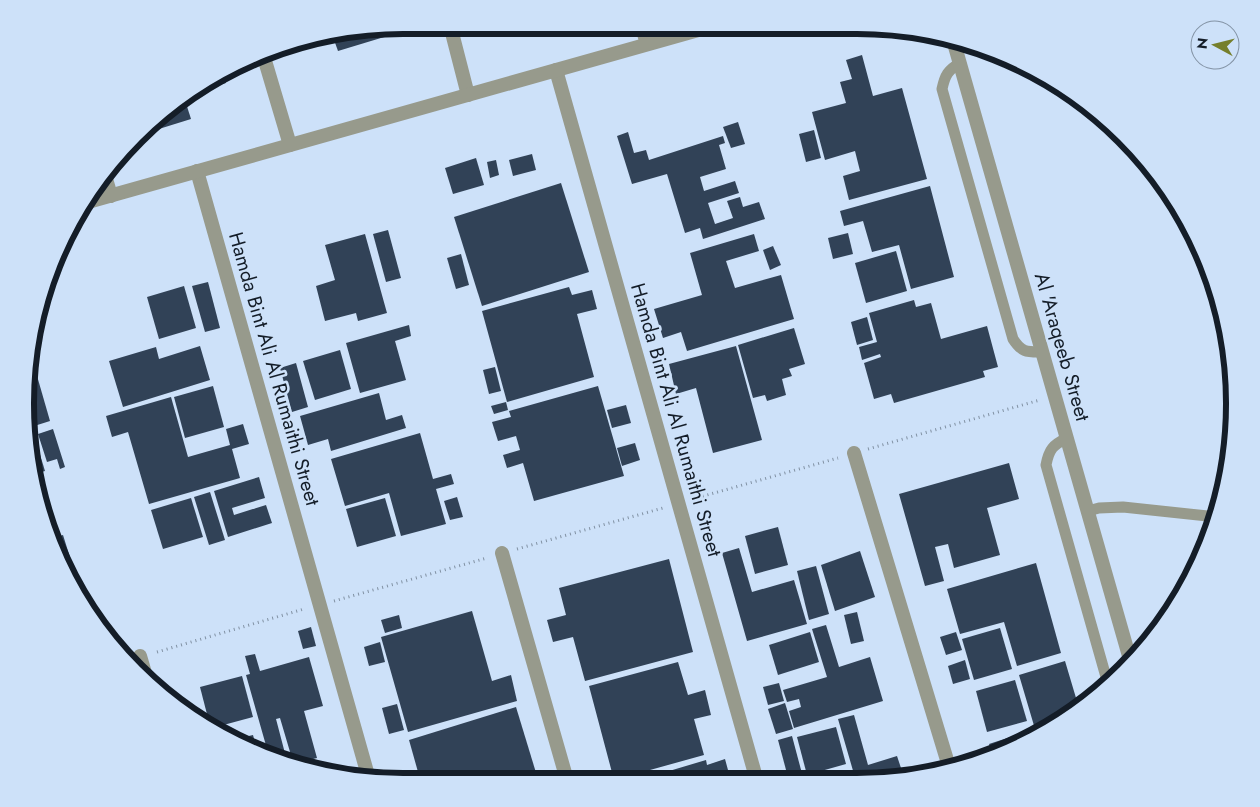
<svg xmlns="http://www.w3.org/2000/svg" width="1260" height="807" viewBox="0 0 1260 807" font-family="Jost,sans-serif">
  <rect width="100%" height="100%" fill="#cde1f9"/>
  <g fill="#314257">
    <polygon points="403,25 404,31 338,51 333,37"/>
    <polygon points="862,55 873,96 902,88 927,179 849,200 843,176 860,171 855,151 825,160 812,112 846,103 840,82 852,79 846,60"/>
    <polygon points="223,74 226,83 186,95 193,89"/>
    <polygon points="184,97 191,119 146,133 154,125"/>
    <polygon points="738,122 745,144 731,148 723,127"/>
    <polygon points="814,130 821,158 806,162 799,134"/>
    <polygon points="628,132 634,153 646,150 649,160 723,136 725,143 719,145 726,169 700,177 704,191 735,181 739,193 708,203 715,224 733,218 727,201 740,197 743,207 759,202 765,219 703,239 700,228 685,233 667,174 632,184 617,136"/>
    <polygon points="532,154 536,170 513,176 509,160"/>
    <polygon points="476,158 484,185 453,194 445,168"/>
    <polygon points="496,160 499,175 490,178 487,162"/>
    <polygon points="561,183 589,272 482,306 454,217"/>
    <polygon points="930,186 954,277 911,289 899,245 872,252 863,221 844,226 840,211"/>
    <polygon points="388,230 401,278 386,282 373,234"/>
    <polygon points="848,233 853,254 833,259 828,238"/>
    <polygon points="365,234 387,313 358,321 356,313 325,321 316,286 335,280 325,245"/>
    <polygon points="754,234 759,251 726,261 735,288 781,275 794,319 687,351 681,332 663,338 654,309 702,295 690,253"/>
    <polygon points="773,246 781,265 770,270 763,250"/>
    <polygon points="896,251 907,291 866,303 855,263"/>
    <polygon points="461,254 469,285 456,289 447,258"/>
    <polygon points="208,282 220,328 205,332 192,286"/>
    <polygon points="184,286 196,328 159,339 147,297"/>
    <polygon points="569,287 572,295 592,290 597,309 577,314 594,377 507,402 482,311"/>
    <polygon points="914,300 916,307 931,303 941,339 987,326 998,367 983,371 985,377 894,403 891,394 874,399 864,363 881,357 880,354 862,360 859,347 877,342 869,313"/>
    <polygon points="867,317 873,340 857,345 851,322"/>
    <polygon points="409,325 411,336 395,341 406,380 360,393 346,343"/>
    <polygon points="794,328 805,364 789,369 792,376 782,379 786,395 767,401 765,395 753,398 738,345"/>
    <polygon points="200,346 210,380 123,407 109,361 156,347 159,359"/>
    <polygon points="736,346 762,440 713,453 696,388 676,394 669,364"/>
    <polygon points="340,350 351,389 315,400 303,361"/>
    <polygon points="31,355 50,421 31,427 26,379"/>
    <polygon points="296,363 308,407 292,412 280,368"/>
    <polygon points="495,367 501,391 489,394 483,370"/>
    <polygon points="213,386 224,427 185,438 174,397"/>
    <polygon points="598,386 624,476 534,501 523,463 507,468 503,455 520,450 516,436 498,441 492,422 511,417 509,411"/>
    <polygon points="379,393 386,420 402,415 406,428 331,451 328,439 308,445 300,416"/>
    <polygon points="171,397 188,457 230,445 226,429 243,424 249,444 232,449 240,478 149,504 128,432 112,437 106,416"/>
    <polygon points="506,402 508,410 494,414 491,406"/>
    <polygon points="626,405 631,423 612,428 607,410"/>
    <polygon points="53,429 65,467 60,469 57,459 47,462 38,434"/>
    <polygon points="420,433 433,479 451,474 454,484 436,489 446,524 401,536 389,493 345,506 331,459"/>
    <polygon points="31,435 34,435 45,471 35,474"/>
    <polygon points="635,443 640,460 622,466 617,448"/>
    <polygon points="1009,463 1019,499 987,508 1000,555 954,568 948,544 935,547 944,581 925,586 899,494"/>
    <polygon points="259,477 265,498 232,508 234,515 266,505 272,523 228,537 214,491"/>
    <polygon points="210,492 225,540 209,545 194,497"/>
    <polygon points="457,497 463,517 450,520 444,501"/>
    <polygon points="191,498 203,537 163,549 151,510"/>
    <polygon points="385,498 396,536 357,547 346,509"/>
    <polygon points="52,516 55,527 49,529 45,518"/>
    <polygon points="778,527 788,565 755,574 745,536"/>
    <polygon points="63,535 84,602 83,602 76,593 53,538"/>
    <polygon points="739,548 752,592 794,580 807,624 747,641 722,553"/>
    <polygon points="860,551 875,597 835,611 821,565"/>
    <polygon points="669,559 693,652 585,681 573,637 553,642 547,620 566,615 559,588"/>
    <polygon points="1036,563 1061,653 1017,666 1004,622 960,634 947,589"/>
    <polygon points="816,566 829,614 809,620 797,571"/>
    <polygon points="472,611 492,681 511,675 517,701 408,732 381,637"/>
    <polygon points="857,612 864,641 851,644 844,615"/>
    <polygon points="399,615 402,628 385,633 381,620"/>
    <polygon points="826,625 839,667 870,657 883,701 794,728 789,711 801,707 799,699 787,702 783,690 827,677 812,629"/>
    <polygon points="311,627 316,646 303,649 298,631"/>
    <polygon points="1000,628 1012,669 974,680 962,639"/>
    <polygon points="810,632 819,662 778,675 769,645"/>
    <polygon points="956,632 962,650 946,655 940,637"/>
    <polygon points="380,642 385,662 369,666 364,647"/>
    <polygon points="255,654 260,671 309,657 323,706 304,711 317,758 297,763 293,762 280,718 276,719 287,761 269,756 246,675 250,674 245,656"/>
    <polygon points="965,660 970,679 953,684 948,666"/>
    <polygon points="1065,661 1079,708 1051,716 1054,724 1024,743 993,755 989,744 1035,729 1019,675"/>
    <polygon points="678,662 688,695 705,690 711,715 694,719 704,755 614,780 589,686"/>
    <polygon points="242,676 253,717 216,727 209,722 200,687"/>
    <polygon points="1015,680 1027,721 987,732 976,691"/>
    <polygon points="779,683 784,701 768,705 763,687"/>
    <polygon points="785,703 793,729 776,734 768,709"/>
    <polygon points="397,704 404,730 389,734 382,708"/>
    <polygon points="516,707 537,776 525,780 420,779 409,740"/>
    <polygon points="854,715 868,765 897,756 904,777 881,781 856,781 838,719"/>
    <polygon points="836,727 846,764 807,775 797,737"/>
    <polygon points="253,735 258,753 236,739"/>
    <polygon points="792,736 804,781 789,781 778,740"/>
    <polygon points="725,759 731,781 639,780 706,760 707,765"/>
  </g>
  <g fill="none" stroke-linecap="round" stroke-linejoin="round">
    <g stroke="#8191a3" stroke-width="3" stroke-dasharray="1 4" stroke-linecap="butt">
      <polyline points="868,449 1040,400"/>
      <polyline points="693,499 838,458"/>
      <polyline points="517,549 663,508"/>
      <polyline points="334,601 487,558"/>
      <polyline points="157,652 304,609"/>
    </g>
    <g stroke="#979a8c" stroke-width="11">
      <path d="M960 63C948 70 945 75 942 89L1013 339C1022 353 1027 352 1042 352"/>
      <path d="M1067 438C1053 445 1049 449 1046 465L1108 684"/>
      <polyline points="1088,511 1099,508 1123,507 1217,517"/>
    </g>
    <g stroke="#979a8c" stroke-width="14">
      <polyline points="450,25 468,95"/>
      <polyline points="642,27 647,44"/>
      <polyline points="954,43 1131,663"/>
      <polyline points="263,54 290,145"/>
      <polyline points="556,70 757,781"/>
      <polyline points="197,171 369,779"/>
      <polyline points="104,172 111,196"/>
      <polyline points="88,202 709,27"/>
      <polyline points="854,453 950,770"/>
      <polyline points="502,553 567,780"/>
      <polyline points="140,656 147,680"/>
    </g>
  </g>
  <g text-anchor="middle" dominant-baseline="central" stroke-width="5" stroke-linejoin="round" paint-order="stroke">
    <g font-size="20" fill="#141d28" stroke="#cde1f9">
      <text transform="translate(1062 347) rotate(74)">Al 'Araqeeb Street</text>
      <text transform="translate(274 369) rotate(74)">Hamda Bint Ali Al Rumaithi Street</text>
      <text transform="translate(676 420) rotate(74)">Hamda Bint Ali Al Rumaithi Street</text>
    </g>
  </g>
  <path d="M0 0H1260V807H0ZM403 34H857A369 369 0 0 1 1226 403V404A369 369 0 0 1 857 773H403A369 369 0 0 1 34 404V403A369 369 0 0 1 403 34Z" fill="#cde1f9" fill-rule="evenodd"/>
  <path fill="none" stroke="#141d28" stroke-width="6" d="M403 34H857A369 369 0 0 1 1226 403V404A369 369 0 0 1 857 773H403A369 369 0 0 1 34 404V403A369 369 0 0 1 403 34Z"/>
  <g transform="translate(1215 45) rotate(277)"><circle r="24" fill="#cde1f9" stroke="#8393a5"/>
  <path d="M0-4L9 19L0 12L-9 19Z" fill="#757f2c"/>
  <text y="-8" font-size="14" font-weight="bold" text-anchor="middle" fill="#141d28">N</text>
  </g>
</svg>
